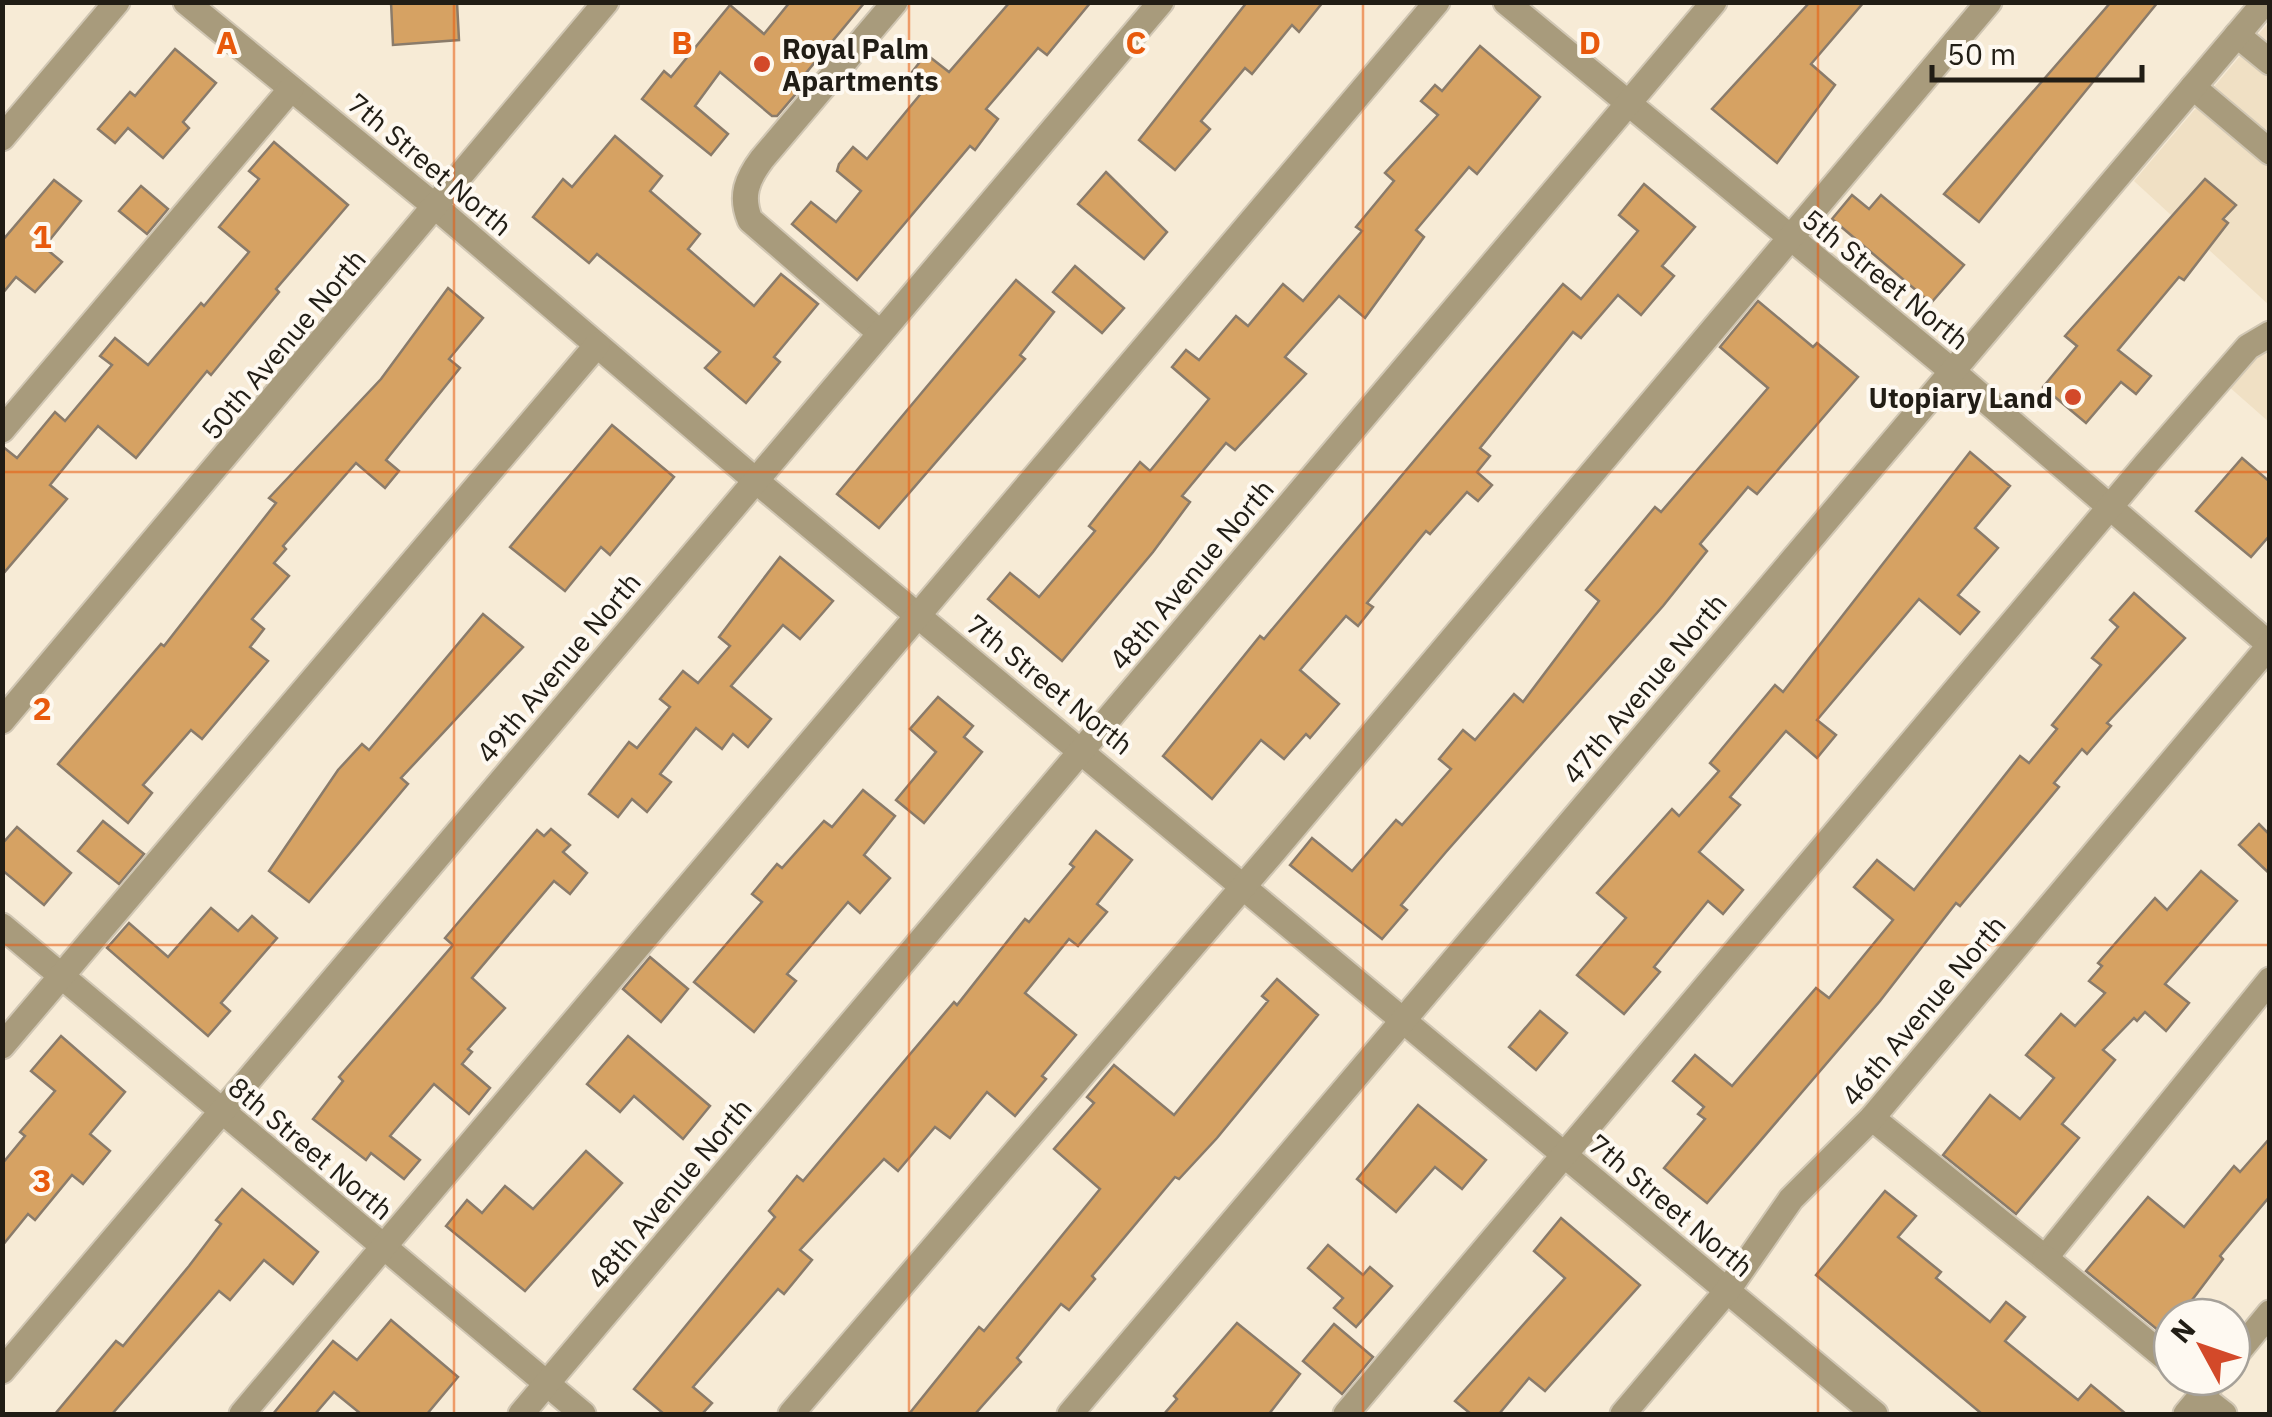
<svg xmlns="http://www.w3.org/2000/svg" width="2272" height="1417" viewBox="0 0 2272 1417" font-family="'IBM Plex Sans',sans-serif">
  <rect width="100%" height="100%" fill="#f7ebd6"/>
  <g fill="#f0e0c4">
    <polygon points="2269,22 2269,305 2134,181"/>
    <polygon points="2269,344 2269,422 2227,385"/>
  </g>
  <g fill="#d6a263" stroke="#8a7b6a" stroke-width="2.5">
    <polygon points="391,2 457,2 459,40 393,45"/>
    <polygon points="790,2 865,2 801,79 806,82 777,116 772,116 720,72 695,106 728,134 711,155 642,99 664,71 671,77 730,5 764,34"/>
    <polygon points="1010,2 1091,2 1047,55 1038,48 986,109 998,119 975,150 970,146 857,280 792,224 811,202 836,222 861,191 837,171 839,164 853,147 867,159 928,85 912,72 926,54 949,72"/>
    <polygon points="1247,2 1323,2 1299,32 1292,25 1252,74 1245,68 1201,121 1210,129 1175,170 1139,140"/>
    <polygon points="1810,2 1864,2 1811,64 1835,85 1777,163 1712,109"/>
    <polygon points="2111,2 2158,2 1979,222 1944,194"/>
    <polygon points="1480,46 1540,97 1477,174 1469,167 1416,230 1424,237 1365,318 1339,296 1285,357 1306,374 1235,450 1226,443 1182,496 1190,502 1153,552 1062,661 988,599 1010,573 1039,597 1095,531 1089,526 1140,462 1150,471 1209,399 1172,367 1186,350 1199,360 1236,316 1248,326 1283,284 1303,301 1362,231 1356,227 1394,181 1385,173 1438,115 1421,101 1435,85 1442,91"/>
    <polygon points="175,49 216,83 183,122 189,128 163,158 128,128 115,143 98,129 130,92 135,96"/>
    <polygon points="615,136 662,176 650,191 700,234 688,249 754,306 781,274 818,304 774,357 780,362 746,403 705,368 720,352 597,254 589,263 533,217 563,179 572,187"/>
    <polygon points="274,142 348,205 276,289 279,292 211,375 207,371 136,458 98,426 50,485 67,499 2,575 2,446 17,458 55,412 65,421 112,365 100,356 115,338 148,365 201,303 204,306 249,252 219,227 259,179 249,171"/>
    <polygon points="1106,172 1167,232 1144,259 1078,204"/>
    <polygon points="2205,179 2236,205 2223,219 2228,223 2184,280 2179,277 2118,350 2151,376 2136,394 2121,382 2086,423 2043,387 2077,346 2065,336"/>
    <polygon points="54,180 81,201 44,247 62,262 35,292 16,277 2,294 2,241"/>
    <polygon points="1644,184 1695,227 1662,266 1674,276 1641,315 1618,295 1581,338 1573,332 1480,448 1490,456 1477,472 1492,485 1478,501 1467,492 1430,534 1426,531 1367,603 1373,607 1358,626 1346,616 1300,670 1339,704 1310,738 1306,734 1284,759 1261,740 1212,799 1163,756 1260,636 1264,639 1563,284 1581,299 1638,231 1619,215"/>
    <polygon points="141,186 168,209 147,234 119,211"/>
    <polygon points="1852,195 1869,209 1881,195 1964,265 1931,303 1832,219"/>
    <polygon points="1075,266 1124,308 1102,333 1053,292"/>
    <polygon points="1016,280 1054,312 1020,355 1025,359 879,528 837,494"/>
    <polygon points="448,288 483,318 449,359 460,368 386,460 399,471 385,488 356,463 283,546 286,549 274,563 289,576 252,619 264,629 250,647 268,661 202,739 191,730 143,785 152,793 128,823 58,764 161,644 164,646 276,503 269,498 381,379"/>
    <polygon points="1758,301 1813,347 1817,343 1858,377 1757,494 1748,487 1700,544 1707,551 1663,606 1446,852 1401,905 1407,910 1382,939 1290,865 1312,838 1352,871 1396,820 1402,825 1451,769 1439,759 1463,730 1475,740 1514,694 1523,702 1599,601 1586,590 1655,507 1661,512 1768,388 1720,347"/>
    <polygon points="612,425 674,477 610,555 601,547 565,591 510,547"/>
    <polygon points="1970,452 2010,486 1975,528 1998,548 1958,595 1979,612 1960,634 1919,599 1817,720 1836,735 1817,758 1786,731 1730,797 1740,805 1699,852 1743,890 1723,914 1708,901 1654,967 1660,972 1624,1014 1577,975 1626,918 1597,893 1672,809 1679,816 1719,771 1710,763 1775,685 1783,692"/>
    <polygon points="2242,458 2270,482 2270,535 2251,557 2196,511"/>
    <polygon points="780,557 833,601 800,639 783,625 731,686 771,719 748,747 733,734 722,749 696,728 660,774 671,782 647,812 632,799 618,817 589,794 629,742 637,748 670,707 660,699 683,671 698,683 730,646 719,637"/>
    <polygon points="2134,593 2185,638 2107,723 2111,726 2087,754 2082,749 2054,783 2059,787 1960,906 1956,903 1880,1001 1707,1203 1664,1168 1705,1119 1698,1114 1704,1107 1673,1081 1695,1055 1732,1086 1816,988 1829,998 1893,920 1854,887 1877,860 1914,890 2020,756 2029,763 2057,729 2052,725 2101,665 2092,658 2118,627 2110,620"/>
    <polygon points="483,614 523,647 401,778 408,784 309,902 269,871 338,770 362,744 369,750"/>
    <polygon points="938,697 973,726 964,737 982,752 924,823 896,800 936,752 910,729"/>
    <polygon points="863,790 895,816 864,855 890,878 860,913 848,902 787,974 796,981 754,1032 694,982 762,902 752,894 777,864 782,868 824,821 832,827"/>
    <polygon points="103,821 144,854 119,884 78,851"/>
    <polygon points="2259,824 2270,835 2270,874 2239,845"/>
    <polygon points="17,827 71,873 44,905 2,870 2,844"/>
    <polygon points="551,829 570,845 563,852 587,873 570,894 554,881 472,978 505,1008 468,1049 472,1052 462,1064 490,1088 469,1114 434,1084 390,1136 420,1160 404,1179 371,1153 366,1160 313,1119 343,1081 339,1077 453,945 445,938 537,830 544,836"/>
    <polygon points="1096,831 1132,860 1097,904 1107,912 1078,946 1069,939 1025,993 1076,1035 1042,1076 1046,1079 1015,1116 987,1092 950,1138 935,1127 898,1171 884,1159 800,1250 812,1260 784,1294 778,1289 693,1387 712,1403 702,1414 664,1414 634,1389 775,1217 769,1211 797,1176 803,1181 954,1002 957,1005 1025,919 1029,922 1074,867 1070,864"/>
    <polygon points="2201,871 2237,901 2165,984 2189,1003 2166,1031 2145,1012 2137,1021 2134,1018 2103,1050 2115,1060 2062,1124 2079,1138 2016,1214 1943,1155 1990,1095 2020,1119 2054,1078 2026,1055 2061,1014 2075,1026 2105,993 2089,981 2102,966 2098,963 2155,898 2167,910"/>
    <polygon points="211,908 238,931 252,916 277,938 221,1003 230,1011 208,1036 107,948 129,923 168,957"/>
    <polygon points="650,957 688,989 661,1022 623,989"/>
    <polygon points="1277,979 1318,1015 1217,1138 1179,1179 1175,1177 1092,1276 1095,1279 1069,1310 1061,1304 1017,1358 1021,1362 975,1414 909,1414 979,1327 984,1331 1100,1189 1054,1149 1094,1103 1087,1097 1114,1065 1174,1115 1268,1001 1262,996"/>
    <polygon points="1540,1011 1567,1033 1536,1070 1509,1047"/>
    <polygon points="61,1036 125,1092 90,1134 110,1151 83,1184 72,1175 35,1220 28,1214 2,1246 2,1164 25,1136 20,1132 55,1091 31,1071"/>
    <polygon points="628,1036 710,1106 683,1139 634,1096 620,1112 587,1084"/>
    <polygon points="1418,1105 1486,1160 1462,1189 1435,1167 1396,1212 1357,1179"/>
    <polygon points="2270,1138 2270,1196 2220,1256 2223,1259 2186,1308 2179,1317 2172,1317 2164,1335 2086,1271 2148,1197 2184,1227 2234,1166 2240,1172"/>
    <polygon points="586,1151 622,1183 525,1291 446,1226 467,1200 482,1213 505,1186 533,1209"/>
    <polygon points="242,1189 318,1252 293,1284 264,1260 230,1300 219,1291 112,1414 55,1414 116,1341 123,1346 189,1266 221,1224 216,1220"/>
    <polygon points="1885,1191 1916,1216 1898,1237 1941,1272 1936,1278 1990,1322 2006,1302 2025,1317 2005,1341 2078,1400 2091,1385 2126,1414 1982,1414 1816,1275"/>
    <polygon points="1561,1218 1640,1285 1545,1391 1529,1378 1499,1414 1471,1414 1455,1401 1565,1278 1534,1251"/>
    <polygon points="1328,1245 1363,1275 1370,1267 1392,1286 1356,1327 1334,1308 1343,1298 1308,1268"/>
    <polygon points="391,1320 458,1377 427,1414 361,1414 334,1392 315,1414 273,1414 333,1341 357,1360"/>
    <polygon points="1237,1323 1300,1374 1269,1414 1164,1414 1177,1399 1174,1396"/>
    <polygon points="1334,1324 1373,1357 1342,1394 1303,1361"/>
  </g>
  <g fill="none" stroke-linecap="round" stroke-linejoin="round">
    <defs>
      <g id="minor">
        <polyline points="186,2 437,208 755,480 1875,1414"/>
        <polyline points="1506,2 1952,371 2270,645"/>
        <polyline points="2237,35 2270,62"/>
        <polyline points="2193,87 2270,152"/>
        <polyline points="2,138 117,2"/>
        <path d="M880 333 750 220C740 196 747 179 762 159L895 2"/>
        <polyline points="2,430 291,89"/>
        <polyline points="2,721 606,2"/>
        <polyline points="2,926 583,1414"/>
        <polyline points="2,1046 597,345"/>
        <polyline points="1872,1118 2045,1258 2270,980"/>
        <polyline points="2045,1258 2172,1363"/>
        <polyline points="2232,1359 2270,1313"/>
        <polyline points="2,1371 1161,2"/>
        <polyline points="2201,1396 2224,1414"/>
        <polyline points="242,1414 1437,2"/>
        <polyline points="521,1414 1714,2"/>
        <polyline points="791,1414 1273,852 1989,2"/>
        <polyline points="1070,1414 2265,2"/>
        <polyline points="1346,1414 2147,463 2248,347 2270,334"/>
        <polyline points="1623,1414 1727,1291 1791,1199 1872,1118 2270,645"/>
        <polyline points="2186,1414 2217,1377"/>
      </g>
    </defs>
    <use href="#minor" stroke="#d0c6b3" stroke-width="29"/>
    <use href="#minor" stroke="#a89b7c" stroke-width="25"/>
  </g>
  <path fill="none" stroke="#e8590c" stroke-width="2.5" stroke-opacity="0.55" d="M454 2V1414M909 2V1414M1363 2V1414M1818 2V1414M2 472H2270M2 945H2270"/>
  <g fill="#d34929" stroke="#fef9f1" stroke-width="4">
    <circle cx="762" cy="64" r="10"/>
    <circle cx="2073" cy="397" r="10"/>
  </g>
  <g text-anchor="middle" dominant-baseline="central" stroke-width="8" stroke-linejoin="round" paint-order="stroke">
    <g font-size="28" font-weight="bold" fill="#211d15" stroke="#fef9f1" text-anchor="start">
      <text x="782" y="48">Royal Palm<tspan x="782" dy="32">Apartments</tspan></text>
      <text x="2053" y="397" text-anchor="end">Utopiary Land</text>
    </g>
    <g font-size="28" fill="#211d15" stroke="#fef9f1">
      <text transform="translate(430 164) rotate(40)">7th Street North</text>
      <text transform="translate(1886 279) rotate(39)">5th Street North</text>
      <text transform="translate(283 344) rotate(-50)">50th Avenue North</text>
      <text transform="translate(1191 574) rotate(-50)">48th Avenue North</text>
      <text transform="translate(558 667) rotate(-50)">49th Avenue North</text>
      <text transform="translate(1050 684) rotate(39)">7th Street North</text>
      <text transform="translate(1644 688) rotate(-50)">47th Avenue North</text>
      <text transform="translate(1923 1010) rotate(-50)">46th Avenue North</text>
      <text transform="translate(311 1148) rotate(40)">8th Street North</text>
      <text transform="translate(669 1193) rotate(-50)">48th Avenue North</text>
      <text transform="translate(1671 1205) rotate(40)">7th Street North</text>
    </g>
  </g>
  <g font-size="32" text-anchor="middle" font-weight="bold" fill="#e8590c" stroke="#fef9f1" stroke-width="8" stroke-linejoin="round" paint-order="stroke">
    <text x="227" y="54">A</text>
    <text x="682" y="54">B</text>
    <text x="1136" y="54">C</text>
    <text x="1590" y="54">D</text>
    <text x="42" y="248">1</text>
    <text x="42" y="720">2</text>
    <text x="42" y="1192">3</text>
  </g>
  <rect width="2272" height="1417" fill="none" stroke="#211d15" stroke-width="10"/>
  <g transform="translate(2202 1347) rotate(310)"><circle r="48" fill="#fef9f1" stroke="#a6a199" stroke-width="2.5"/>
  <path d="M0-8L18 38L0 25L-18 38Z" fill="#d34929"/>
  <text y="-15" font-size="28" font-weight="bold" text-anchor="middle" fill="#211d15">N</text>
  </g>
  <path d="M1932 65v15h210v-15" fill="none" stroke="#211d15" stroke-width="5"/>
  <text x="1947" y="65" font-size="30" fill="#211d15" stroke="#fef9f1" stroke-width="8" paint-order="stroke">50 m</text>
</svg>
